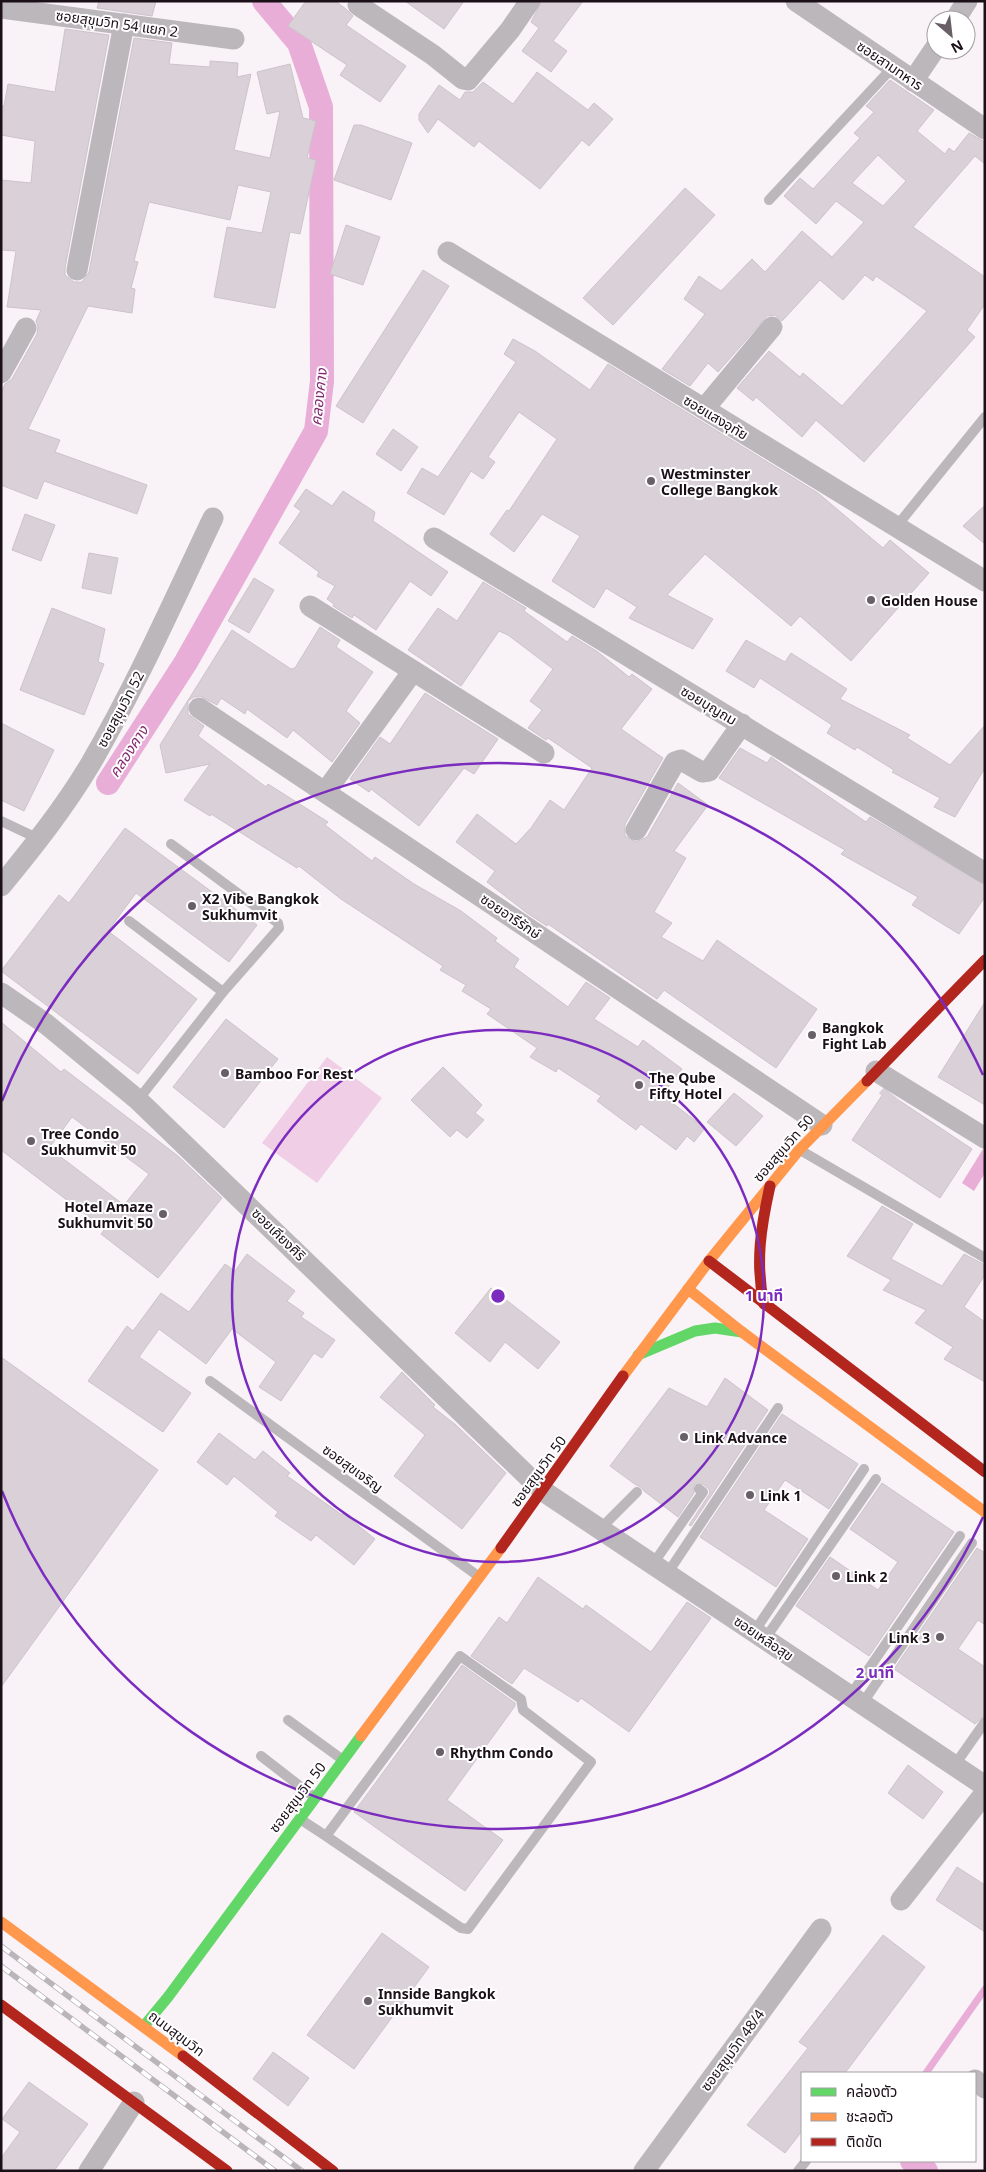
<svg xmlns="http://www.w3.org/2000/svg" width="986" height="2172" viewBox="0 0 986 2172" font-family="'Noto Sans','Noto Sans Thai',sans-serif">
  <rect width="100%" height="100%" fill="#f9f2f7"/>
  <polygon fill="#f0cee6" points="327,1057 382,1098 317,1183 262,1143"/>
  <polygon fill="#e8aed8" points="983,1149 985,1173 974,1191 962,1183"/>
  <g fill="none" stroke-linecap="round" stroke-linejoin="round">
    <polyline stroke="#e8aed8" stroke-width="7" points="926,2073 985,1989"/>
    <g stroke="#e8aed8" stroke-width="24">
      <polyline points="108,783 186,662 316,431 322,381 321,107 299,43 264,1"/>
      <polyline points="912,2161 926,2171"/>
    </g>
  </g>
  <g fill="#dad0d7" stroke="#cdc4ca" fill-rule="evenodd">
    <polygon points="99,1 156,1 152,16 97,8"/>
    <polygon points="306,1 335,1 346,9 353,16 346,25 406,66 380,102 340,75 347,65 288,26"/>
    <polygon points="405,1 464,1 444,29"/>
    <polygon points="542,1 583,1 553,41 567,51 551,72 522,51 539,28 531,22"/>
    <polygon points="65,29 109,35 65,268 65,275 74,282 82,282 89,272 134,38 172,43 169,64 210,67 210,61 238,63 237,77 251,74 234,150 270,158 280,111 267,114 257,72 290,64 303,118 316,121 307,158 316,160 300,234 290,232 275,308 214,297 227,227 262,233 271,192 238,185 230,220 149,202 134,261 138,262 131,288 135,289 132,313 88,306 28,429 60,440 55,452 147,485 137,514 44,481 37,499 1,485 1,393 5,384 12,379 37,334 38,327 36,321 41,310 7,307 16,251 1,250 1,180 31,183 35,141 1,135 1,106 4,106 8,84 55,92"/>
    <polygon points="537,72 588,110 594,103 613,119 589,146 582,140 540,189 479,141 474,147 438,119 428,133 419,120 419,114 439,85 460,100 465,92 473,92 483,82 513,104"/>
    <path d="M890 80 934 110 917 131 945 154 949 148 954 152 969 133 985 142V164L975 156 913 227 985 277V304L967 330 975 337 864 462 816 420 802 437 756 397 753 401 737 388 769 351 800 377 803 373 842 406 927 311 876 276 873 281 865 275 843 300 820 280 782 321 775 315 767 316 718 372 708 363 690 386 662 369 705 314 684 299 699 276 721 291 752 259 765 272 802 231 832 257 864 222 836 201 816 224 784 196 800 178 813 189 860 138 854 133 874 112 866 106ZM878 155 906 181 883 206 852 183Z"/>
    <polygon points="354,125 361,125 412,143 391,200 334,180"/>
    <polygon points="685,188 715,215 613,325 583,298"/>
    <polygon points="346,225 380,237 363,285 330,274"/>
    <polygon points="423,270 449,286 363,423 336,406"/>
    <polygon points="513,339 535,351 590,390 608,364 818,493 883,548 890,540 929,573 851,661 800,616 791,626 705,554 667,595 713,619 693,649 629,618 637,607 606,588 594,608 552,581 580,536 542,514 514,552 490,534 507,510 509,511 557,439 519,412 488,457 495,462 483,479 471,471 444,515 407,493 422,468 438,477 516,362 504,354"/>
    <polygon points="393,429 418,447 401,471 376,454"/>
    <polygon points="306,489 332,506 343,491 375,512 373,521 448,572 431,596 410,581 376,630 354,615 352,618 333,606 334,604 327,599 335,586 317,576 319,572 279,543 301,511 294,506"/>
    <polygon points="985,505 985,544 963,526"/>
    <polygon points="25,514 55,525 41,561 12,550"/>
    <polygon points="89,553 118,558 111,594 82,588"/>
    <polygon points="254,578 274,590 249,633 228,621"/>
    <polygon points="483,582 526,608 524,611 567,642 572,636 598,652 629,677 632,674 652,689 621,729 663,758 625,824 625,836 636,842 647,837 678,783 708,805 674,851 686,858 654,912 672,923 661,937 703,961 717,940 817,1009 776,1068 664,990 657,999 548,924 547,926 527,913 487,882 495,871 456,842 477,814 516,844 531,828 550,800 564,810 592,768 548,738 546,740 528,728 542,710 530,701 553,669 508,635 499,631 461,686 408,650 438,608 457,621"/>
    <polygon points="52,608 105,629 98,662 104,664 84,715 20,690"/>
    <polygon points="320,627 340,640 336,647 373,672 346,711 360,723 332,762 293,730 287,738 247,709 245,714 221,698 217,705 200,696 194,697 188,701 188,714 204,726 198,736 266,787 268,784 328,822 325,825 372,861 375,857 414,884 461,911 497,938 495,941 519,959 514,967 568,1007 586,982 610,998 594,1019 638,1047 643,1040 682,1069 662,1095 705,1128 694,1142 687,1136 676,1150 641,1124 636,1130 597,1101 601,1096 558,1068 556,1072 530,1057 537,1048 487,1014 491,1009 462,991 466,985 440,970 443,966 341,899 299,866 297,868 211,814 210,816 184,800 210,764 166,773 160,745 232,630 291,669 295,668"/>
    <polygon points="746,640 785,662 791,653 847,689 840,699 910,735 907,738 950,765 985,725 985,768 955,817 934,807 940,798 892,772 894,770 857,747 855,750 827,733 832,725 760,678 754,688 726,671"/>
    <polygon points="425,693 498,739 474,774 464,768 419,826 371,789 369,792 350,779 380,737 390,744"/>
    <polygon points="1,723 54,750 24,811 1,800"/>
    <polygon points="740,748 767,763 771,757 866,822 870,817 985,885 985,897 959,934 912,905 918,897 841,854 845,850 719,778"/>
    <polygon points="125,828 257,925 229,962 136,893 108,931 197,999 138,1074 1,971 59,895 69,903"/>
    <polygon points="985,1002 985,1105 938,1077"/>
    <polygon points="226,1019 278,1059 224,1128 173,1087"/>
    <path d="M1 1022 61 1072 64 1069 178 1156 222 1198 158 1278 101 1234 105 1229 1 1150ZM72 1117 149 1174 124 1205 49 1148Z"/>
    <polygon points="443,1067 482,1105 475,1113 484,1120 467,1138 457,1130 450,1137 411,1100"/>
    <polygon points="885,1091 972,1149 940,1198 852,1140"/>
    <polygon points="734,1093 763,1116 736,1146 707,1122"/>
    <polygon points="882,1206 913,1224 891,1259 942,1286 964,1254 985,1265 985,1275 964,1307 985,1322 985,1382 944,1359 953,1347 915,1323 926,1310 883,1290 891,1280 847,1256"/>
    <polygon points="247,1254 295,1291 287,1301 304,1313 301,1317 335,1340 322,1358 314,1353 281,1401 259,1387 276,1362 232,1329 206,1364 159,1329 139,1357 191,1393 163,1432 88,1381 127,1326 133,1331 161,1293 189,1312 225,1264 235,1271"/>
    <polygon points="491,1288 560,1342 538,1369 505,1342 490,1362 455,1333"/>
    <polygon points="1,1357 158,1470 1,1687"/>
    <polygon points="402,1372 435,1405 433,1407 456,1425 506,1473 462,1529 394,1476 425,1435 380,1397"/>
    <polygon points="725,1378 768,1410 691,1526 689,1525 710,1493 709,1489 703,1484 694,1485 694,1493 678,1517 644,1491 641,1487 636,1485 610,1466 669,1388 707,1407"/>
    <polygon points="782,1414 858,1464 829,1509 785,1480 764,1510 808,1539 776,1587 700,1537"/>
    <polygon points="219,1433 255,1460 263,1451 290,1473 287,1476 342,1515 343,1513 375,1539 354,1565 316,1535 311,1541 275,1516 278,1512 234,1476 227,1485 197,1462"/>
    <polygon points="882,1483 954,1532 869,1656 796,1606 830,1557 878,1590 898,1562 850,1529"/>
    <polygon points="977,1548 985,1553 985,1625 978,1620 958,1649 985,1667 985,1715 975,1724 894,1669"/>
    <polygon points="538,1577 583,1609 586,1605 651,1652 687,1602 711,1618 629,1732 581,1698 578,1702 524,1668 512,1684 471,1656 499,1617 507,1623"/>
    <polygon points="462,1665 515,1703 515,1706 447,1800 503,1840 465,1891 354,1812"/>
    <polygon points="908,1765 943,1792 923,1819 888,1793"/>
    <polygon points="957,1867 985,1885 985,1932 936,1900"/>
    <polygon points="382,1933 429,1967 354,2069 307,2035"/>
    <polygon points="883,1935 925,1967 845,2073 802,2073 802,2131 785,2153 747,2125 808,2048 799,2042"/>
    <polygon points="273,2052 309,2078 288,2106 253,2079"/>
    <polygon points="29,2082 88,2124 54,2171 1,2171 1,2158 20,2132 2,2119"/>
  </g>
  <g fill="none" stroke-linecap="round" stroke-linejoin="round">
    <polyline stroke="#d8d0d6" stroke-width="21" stroke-dasharray="21 11" stroke-linecap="butt" points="887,1100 892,1094"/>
    <g stroke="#bcb7bb" stroke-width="10">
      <polyline points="769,200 893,67"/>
      <polyline points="896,527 985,417"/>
      <polyline points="1,821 39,839"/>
      <polyline points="129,921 223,992"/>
      <polyline points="138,1100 223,992 279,928 278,923 171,844"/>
      <polyline points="800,1150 985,1258"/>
      <polyline points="210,1381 478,1576"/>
      <polyline points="600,1529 637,1492"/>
      <polyline points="653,1564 703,1492 699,1489"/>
      <polyline points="667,1574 778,1408"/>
      <polyline points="754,1632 864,1469"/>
      <polyline points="765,1639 876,1479"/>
      <polyline points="850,1696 960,1536"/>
      <polyline points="862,1704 972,1543"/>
      <polyline points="288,1720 343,1760"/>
      <polyline points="261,1756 314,1797"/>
      <polyline points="954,1766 985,1722"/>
      <polyline points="300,1819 326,1836 460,1656 521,1699 523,1710 591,1762 468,1929 461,1928 326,1836"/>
      <polyline points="798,2171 806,2161"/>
    </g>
    <g stroke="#bcb7bb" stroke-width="21">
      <polyline points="796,1 985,129"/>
      <polyline points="358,5 433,55 463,79 468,80 510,30 530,1"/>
      <polyline points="1,8 234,39"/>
      <polyline points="955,20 967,1"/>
      <polyline points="913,81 936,47"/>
      <polyline points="448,252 985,581"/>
      <polyline points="77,270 124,24"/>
      <polyline points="1,373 26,328"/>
      <polyline points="704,409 772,327"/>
      <polyline points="434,538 985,873"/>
      <polyline points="310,606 544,753"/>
      <polyline points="199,708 822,1125"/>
      <polyline points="326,791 413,671"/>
      <polyline points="636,830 675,762 681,760 702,772 709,771 742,724"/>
      <path d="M1 886C33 847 65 807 91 763 137 684 174 600 213 518"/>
      <polyline points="1,993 46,1024 138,1100 543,1491 985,1786"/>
      <polyline points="876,1071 985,1138"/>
      <polyline points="901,1900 985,1793"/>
      <polyline points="975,2080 985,2088"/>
      <polyline points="89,2171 134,2102"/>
      <polyline points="644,2171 821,1929"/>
    </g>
    <g stroke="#63d668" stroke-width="11">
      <polyline points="638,1355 695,1331 715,1328 742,1332"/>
      <polyline points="144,2026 168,1997 361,1736"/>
    </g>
    <g stroke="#ff974d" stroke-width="11">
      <polyline points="688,1289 742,1332 985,1512"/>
      <polyline points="623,1376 709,1261 799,1150 867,1081"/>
      <polyline points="361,1736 501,1548"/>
      <polyline points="1,1922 183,2056"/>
    </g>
    <g stroke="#b3261e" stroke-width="11">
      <polyline points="867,1081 985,960"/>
      <polyline points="709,1261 985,1472"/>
      <path d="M764 1304C755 1263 761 1226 770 1186"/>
      <polyline points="501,1548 623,1376"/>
      <polyline points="1,2005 227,2171"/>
      <polyline points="183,2056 333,2171"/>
    </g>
    <defs>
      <g id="rail">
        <polyline points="1,1946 302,2171"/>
        <polyline points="1,1966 275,2171"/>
      </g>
    </defs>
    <use href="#rail" stroke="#bab5b8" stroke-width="5.5"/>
    <use href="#rail" stroke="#fff" stroke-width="4" stroke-dasharray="11" stroke-linecap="butt"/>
  </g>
  <g fill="none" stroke="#7b2cbf" stroke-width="2.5">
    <circle cx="498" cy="1296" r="266"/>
    <path d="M983 1517A533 533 0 0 1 2 1491M2 1101A533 533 0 0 1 983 1075"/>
  </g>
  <g fill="#695f66" stroke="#fff" stroke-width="2">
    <circle cx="651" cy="481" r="5"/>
    <circle cx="871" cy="600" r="5"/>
    <circle cx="192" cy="906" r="5"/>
    <circle cx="812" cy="1035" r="5"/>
    <circle cx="225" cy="1073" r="5"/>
    <circle cx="639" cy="1085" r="5"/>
    <circle cx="31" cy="1141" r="5"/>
    <circle cx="163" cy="1214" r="5"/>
    <circle cx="684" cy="1437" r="5"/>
    <circle cx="750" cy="1495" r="5"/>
    <circle cx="836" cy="1576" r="5"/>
    <circle cx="940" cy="1637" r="5"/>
    <circle cx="440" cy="1752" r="5"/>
    <circle cx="368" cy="2001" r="5"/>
  </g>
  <g text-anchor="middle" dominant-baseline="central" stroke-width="4" stroke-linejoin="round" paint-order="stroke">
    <g font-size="14" fill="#1b1018" stroke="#fff">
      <text transform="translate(117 23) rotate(8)">ซอยสุขุมวิท 54 แยก 2</text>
      <text transform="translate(890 65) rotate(34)">ซอยสามทหาร</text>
      <text transform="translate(716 417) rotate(31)">ซอยแสงอุทัย</text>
      <text transform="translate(709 705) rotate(31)">ซอยบุญถม</text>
      <text transform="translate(120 709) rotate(-62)">ซอยสุขุมวิท 52</text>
      <text transform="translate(511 916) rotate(34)">ซอยอารีรักษ์</text>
      <text transform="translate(783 1148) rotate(-49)">ซอยสุขุมวิท 50</text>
      <text transform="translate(279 1234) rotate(44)">ซอยเคียงศิริ</text>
      <text transform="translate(353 1468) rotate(36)">ซอยสุขเจริญ</text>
      <text transform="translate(538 1471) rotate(-54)">ซอยสุขุมวิท 50</text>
      <text transform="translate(764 1638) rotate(34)">ซอยเหลือสุข</text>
      <text transform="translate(297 1797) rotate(-53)">ซอยสุขุมวิท 50</text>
      <text transform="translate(177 2033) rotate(37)">ถนนสุขุมวิท</text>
      <text transform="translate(732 2050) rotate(-54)">ซอยสุขุมวิท 48/4</text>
    </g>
    <g font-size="14" font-weight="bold" fill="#1b1018" stroke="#fff" text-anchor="start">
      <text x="661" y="473">Westminster<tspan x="661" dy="16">College Bangkok</tspan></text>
      <text x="881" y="600">Golden House</text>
      <text x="202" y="898">X2 Vibe Bangkok<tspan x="202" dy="16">Sukhumvit</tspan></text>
      <text x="822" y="1027">Bangkok<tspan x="822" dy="16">Fight Lab</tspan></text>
      <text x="235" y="1073">Bamboo For Rest</text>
      <text x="649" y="1077">The Qube<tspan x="649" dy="16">Fifty Hotel</tspan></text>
      <text x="41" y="1133">Tree Condo<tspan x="41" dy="16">Sukhumvit 50</tspan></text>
      <text x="153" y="1206" text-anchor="end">Hotel Amaze<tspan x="153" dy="16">Sukhumvit 50</tspan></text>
      <text x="694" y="1437">Link Advance</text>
      <text x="760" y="1495">Link 1</text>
      <text x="846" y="1576">Link 2</text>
      <text x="930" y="1637" text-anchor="end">Link 3</text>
      <text x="450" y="1752">Rhythm Condo</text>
      <text x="378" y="1993">Innside Bangkok<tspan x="378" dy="16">Sukhumvit</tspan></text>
    </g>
    <g font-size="15" font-style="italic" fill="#852a71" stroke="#fff">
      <text transform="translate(318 397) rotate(-84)">คลองคาง</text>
      <text transform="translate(128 751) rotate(-57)">คลองคาง</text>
    </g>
  </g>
  <circle cx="498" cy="1296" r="8" fill="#7b2cbf" stroke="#fff" stroke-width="2.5"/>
  <g font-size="15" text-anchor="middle" font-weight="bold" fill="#7b2cbf" stroke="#fff" stroke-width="4" stroke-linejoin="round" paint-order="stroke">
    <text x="764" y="1301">1 นาที</text>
    <text x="875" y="1678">2 นาที</text>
  </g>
  <rect width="986" height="2172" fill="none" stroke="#1b1018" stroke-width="5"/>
  <rect x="801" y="2072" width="175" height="90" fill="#ffffff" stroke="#a49fa3"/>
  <rect x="811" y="2088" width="25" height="8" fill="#63d668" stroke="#a49fa3"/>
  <text x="846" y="2097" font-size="15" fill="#1b1018">คล่องตัว</text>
  <rect x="811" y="2113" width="25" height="8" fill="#ff974d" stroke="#a49fa3"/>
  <text x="846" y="2122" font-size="15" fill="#1b1018">ชะลอตัว</text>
  <rect x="811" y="2138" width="25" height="8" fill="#b3261e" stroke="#a49fa3"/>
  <text x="846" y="2147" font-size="15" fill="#1b1018">ติดขัด</text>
  <g transform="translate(951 35) rotate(152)"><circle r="24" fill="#ffffff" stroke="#a49fa3"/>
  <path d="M0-4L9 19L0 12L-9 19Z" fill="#695f66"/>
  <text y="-8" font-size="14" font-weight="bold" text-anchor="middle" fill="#1b1018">N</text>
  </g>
</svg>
